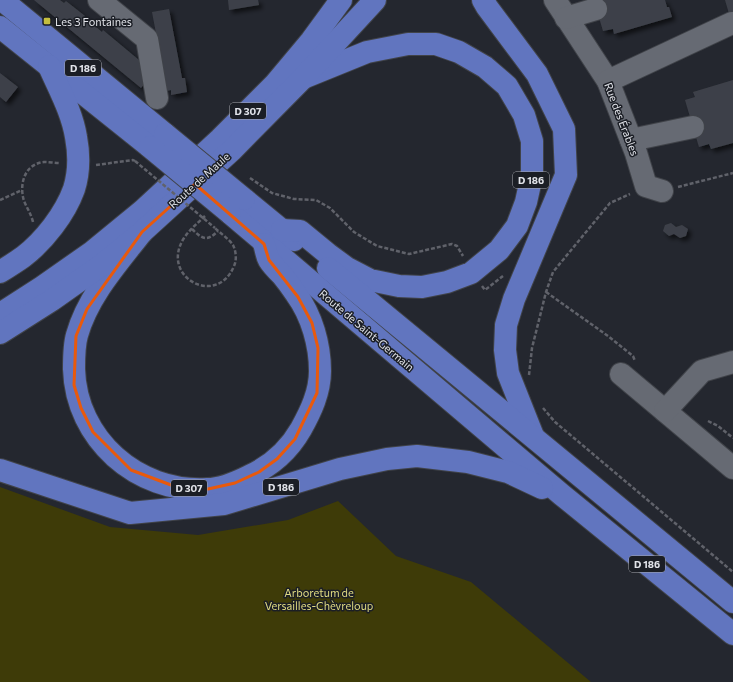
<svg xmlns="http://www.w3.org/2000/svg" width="733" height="682" viewBox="0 0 733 682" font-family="Commissioner,sans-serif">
  <defs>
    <filter id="shadow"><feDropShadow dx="3.5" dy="3.5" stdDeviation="2" flood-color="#0009"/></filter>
  </defs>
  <rect width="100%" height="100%" fill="#24272f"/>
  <polygon fill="#3e3b08" points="0,487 110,527 198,535 288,520 338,501 396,556 471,582 591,682 0,682"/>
  <g fill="#3e4149" filter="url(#shadow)">
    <polygon points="34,0 60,0 64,3 66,1 85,16 84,17 102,32 103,30 139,60 143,54 147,81 141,88"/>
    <polygon points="228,0 258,0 259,5 229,10"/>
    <polygon points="594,0 665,0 667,7 669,7 672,17 614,34 613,29 603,31"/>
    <polygon points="725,0 733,0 733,27"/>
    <polygon points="169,9 182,78 185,78 187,92 171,95 171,90 167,91 152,12"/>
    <polygon points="0,73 18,87 6,102 0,97"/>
    <polygon points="733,80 733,143 711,149 709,144 699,147 685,100 695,97 693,92"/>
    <polygon points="671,223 676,227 682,225 688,229 686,236 680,238 674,234 669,236 663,231 665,225"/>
  </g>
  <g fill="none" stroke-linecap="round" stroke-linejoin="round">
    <defs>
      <g id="minor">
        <polyline points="99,0 147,39 157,98"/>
        <polyline points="555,0 608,81 636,153 646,186 662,191"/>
        <polyline points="566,18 596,9"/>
        <polyline points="608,81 732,23"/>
        <polyline points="631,140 693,127"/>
        <polyline points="621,374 733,468"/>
        <polyline points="665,411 702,371 733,362"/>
      </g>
      <g id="major">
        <polyline points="2,0 165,134"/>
        <polyline points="483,0 487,7 537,74 564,129 566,175 514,299 506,325 505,350 508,373 533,436"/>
        <polyline points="0,27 150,147"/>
        <polyline points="244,199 294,240"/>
        <polyline points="230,213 562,495 733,634"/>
        <polyline points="282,230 300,231 328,254 347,268 370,280 399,286 422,287 447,282 471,273 499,250 517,226 526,202 532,175 532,141 524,115 507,86 485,67 459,52 436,44 408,44 367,52 303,78"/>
        <path d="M142 232C117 264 88 296 77 335 74 345 74 358 74 369 76 439 137 493 207 489 222 489 237 482 249 476 271 466 289 450 301 429 311 411 320 392 320 371 320 345 312 316 296 294 292 288 287 281 282 275 278 271 272 265 269 260 266 255 266 249 264 244"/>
        <polyline points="328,268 733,602"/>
        <path d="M0 272C8 267 16 262 23 257 44 241 65 214 74 189 79 173 79 153 76 137 72 112 59 89 49 66"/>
        <polyline points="0,314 42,287 92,252 142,211 220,139 275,84 311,41 341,0"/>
        <polyline points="0,333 52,300 103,264 142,232 232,150 303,78 375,0"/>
        <polyline points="0,470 130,513 224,504 340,469 387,459 417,456 468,462 508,472 542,488"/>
      </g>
    </defs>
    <use href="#minor" stroke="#404349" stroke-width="24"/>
    <use href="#major" stroke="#404349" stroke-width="24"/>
    <g stroke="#60626a" stroke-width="2.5" stroke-dasharray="4 2" stroke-linecap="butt">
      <polyline points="96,165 133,160 135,161"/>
      <polyline points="250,178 272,193 294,199 316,200 330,208 354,232 377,246 409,254 452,244 457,246 463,256"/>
      <polyline points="678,187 733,173"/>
      <polyline points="0,200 22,190"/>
      <path d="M205 216C198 223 190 229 184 238 159 277 217 308 234 266 237 260 236 251 233 245 229 239 220 233 215 228"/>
      <path d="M33 222C31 214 27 208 24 201 19 185 24 164 44 162 49 162 55 163 60 163"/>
      <path d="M192 229C202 239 207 242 218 231"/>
      <polyline points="482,286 485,290 503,276"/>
      <polyline points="546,292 608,336 633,356 635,361"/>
      <polyline points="529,375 532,348 546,292 553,272 610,203 630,194"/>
      <polyline points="543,408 555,422 733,572"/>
      <polyline points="708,421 718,426 733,438"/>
    </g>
    <use href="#minor" stroke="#666a73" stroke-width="22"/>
    <use href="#major" stroke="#6175bf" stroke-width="22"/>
    <defs>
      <g id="major-bridge">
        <polyline points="165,134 244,199"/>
        <polyline points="150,147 230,213"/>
      </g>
    </defs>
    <use href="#major-bridge" stroke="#404349" stroke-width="24" stroke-linecap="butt"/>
    <polyline stroke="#60626a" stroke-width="2.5" stroke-dasharray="4 2" stroke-linecap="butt" points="135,161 215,228"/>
    <use href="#major-bridge" stroke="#6175bf" stroke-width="22"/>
  </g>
  <path fill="none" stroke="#e8590c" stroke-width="3" stroke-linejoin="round" d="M195 184 264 244 269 260 298 297 312 323 318 348 317 393 295 439 277 459 259 472 235 483 208 489 179 488 131 470 93 432 81 408 74 385 76 336 87 309 142 232Z"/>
  <rect fill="#c4bd3e" stroke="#1b1e25" stroke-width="1.5" x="43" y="17" width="8" height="8" rx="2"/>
  <g text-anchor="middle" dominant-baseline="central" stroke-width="3" stroke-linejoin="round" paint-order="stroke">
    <g fill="#1b1e25" stroke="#a6a8ae" stroke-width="1">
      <rect x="65" y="60" width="36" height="16" rx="3"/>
      <rect x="230" y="103" width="36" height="16" rx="3"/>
      <rect x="513" y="172" width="36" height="16" rx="3"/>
      <rect x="263" y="479" width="36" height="16" rx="3"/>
      <rect x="171" y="480" width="36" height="16" rx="3"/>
      <rect x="629" y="556" width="36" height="16" rx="3"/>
    </g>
    <g font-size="10" font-weight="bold" fill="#e1e3e9">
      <text x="83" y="68">D 186</text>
      <text x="248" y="111">D 307</text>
      <text x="531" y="180">D 186</text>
      <text x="281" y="487">D 186</text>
      <text x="189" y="488">D 307</text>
      <text x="647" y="564">D 186</text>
    </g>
    <g font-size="11" fill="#e1e3e9" stroke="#1b1e25" text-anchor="start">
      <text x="55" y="21">Les 3 Fontaines</text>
    </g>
    <g font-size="11" fill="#e1e3e9" stroke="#1b1e25">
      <text transform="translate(622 119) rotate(69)">Rue des Érables</text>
      <text transform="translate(199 180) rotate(-42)">Route de Maule</text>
      <text transform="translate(367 330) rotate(40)">Route de Saint-Germain</text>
    </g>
    <g font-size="11" fill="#e1dc82" stroke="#1b1e25">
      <text x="319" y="592">Arboretum de<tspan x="319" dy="13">Versailles-Chèvreloup</tspan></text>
    </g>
  </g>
</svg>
